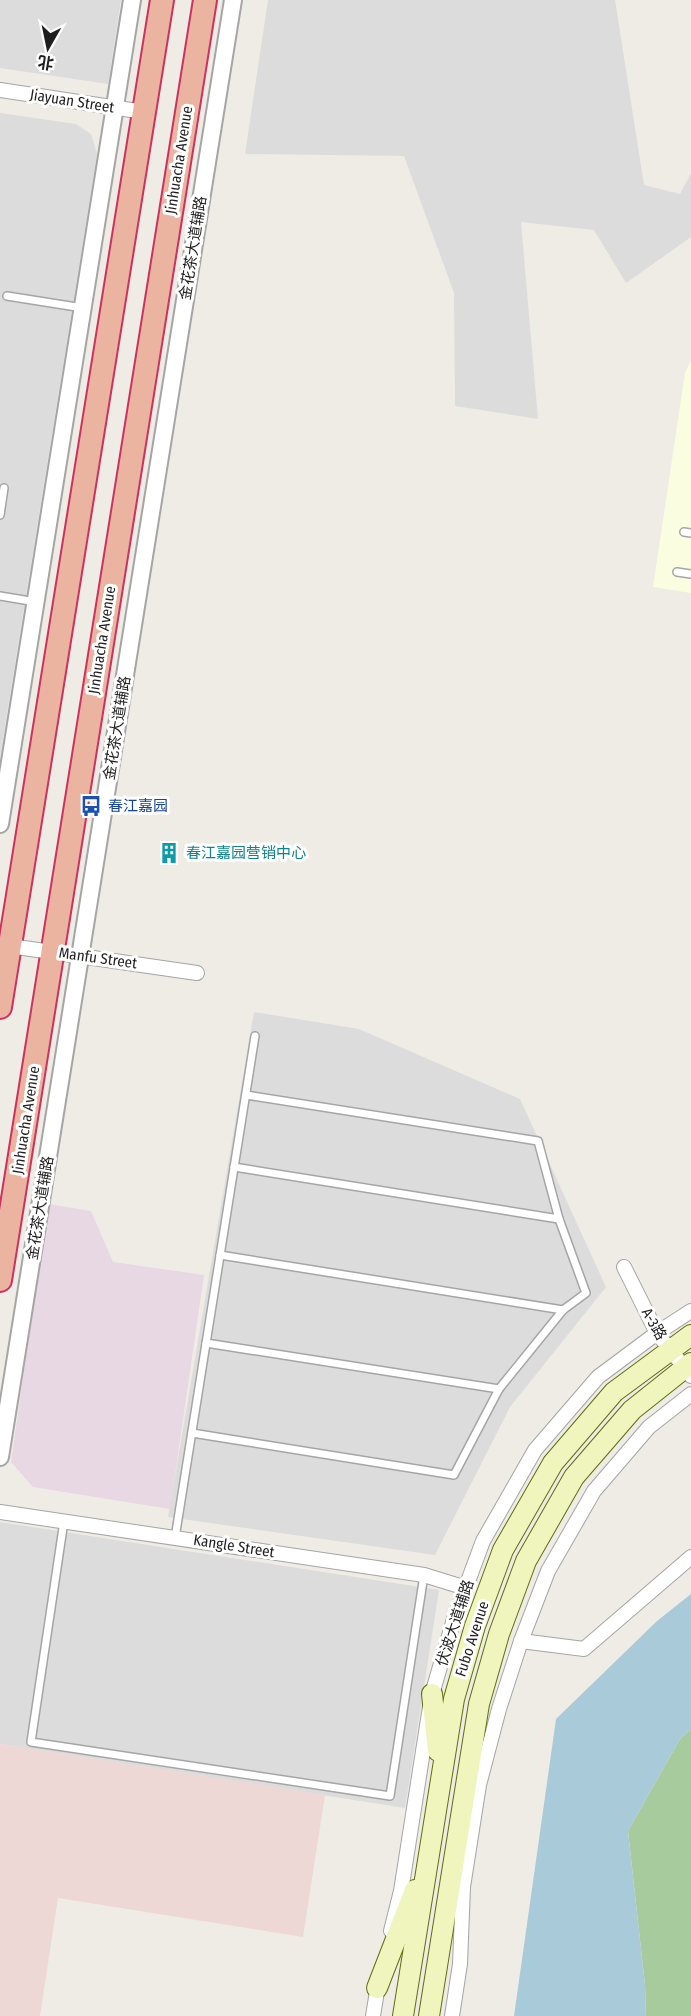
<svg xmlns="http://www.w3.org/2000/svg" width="691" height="2016" viewBox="0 0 691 2016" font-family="'Fira Sans Condensed','Noto Sans SC',sans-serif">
  <rect width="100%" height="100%" fill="#efece5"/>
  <g fill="#dcdcdc">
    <polygon points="0,0 121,0 108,84 0,68"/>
    <polygon points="268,0 615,0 644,185 680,194 691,173 691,237 626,283 594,230 521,222 538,419 455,406 454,293 404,156 245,154"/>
    <polygon points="0,113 76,124 91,134 97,154 0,757"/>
    <polygon points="254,1012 359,1029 520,1099 606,1287 510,1407 435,1555 168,1517"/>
    <polygon points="0,1522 439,1590 405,1808 0,1744"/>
  </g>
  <polygon fill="#eed8d6" points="0,1744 325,1795 303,1937 58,1898 40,2016 0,2016"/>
  <polygon fill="#e7d8e3" points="48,1204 91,1211 113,1262 204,1275 170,1509 33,1487 11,1462"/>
  <polygon fill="#fbfde0" points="691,360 691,593 653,587 685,373"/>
  <polygon fill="#a8cb9d" points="691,1729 691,2016 646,2016 645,1985 628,1831 680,1739"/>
  <polygon fill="#a9cbd9" points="691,1594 691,1729 680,1739 628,1831 645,1985 646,2016 514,2016 556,1719 657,1621"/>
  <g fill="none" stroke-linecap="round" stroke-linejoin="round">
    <defs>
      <g id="service">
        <polyline points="7,296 83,308"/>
        <polyline points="0,515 4,488"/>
        <polyline points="684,532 691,533"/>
        <polyline points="677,572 691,574"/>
        <polyline points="0,596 36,602"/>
        <polyline points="234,1167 559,1219"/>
        <polyline points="220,1255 563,1310"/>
        <polyline points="206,1343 499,1389"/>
        <polyline points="192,1433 454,1475 499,1389 563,1310 586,1293 559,1219 538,1141 246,1095"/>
        <polyline points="64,1521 31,1742 390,1796 424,1575"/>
        <polyline points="175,1538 255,1036"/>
      </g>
      <g id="minor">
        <polyline points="0,90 144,112"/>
        <polyline points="3,945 197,973"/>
        <polyline points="624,1267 657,1333 691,1376"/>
        <polyline points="0,1512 424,1575 466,1588"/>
        <polyline points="521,1641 584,1649 691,1557"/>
        <polyline points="391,1931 401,1891 432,1694 454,1619 483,1541 535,1450 598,1377 657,1333 691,1311"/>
        <polyline points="373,2016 379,1979"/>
        <polyline points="452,2016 460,1964 463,1887 479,1785 499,1709 521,1641 548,1571 594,1491 649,1427 691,1394"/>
      </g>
      <g id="tertiary">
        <polyline points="0,824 132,0"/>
        <polyline points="0,1457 233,0"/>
      </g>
      <g id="secondary">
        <polyline points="432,1694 438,1751"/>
        <polyline points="377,1988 415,1890"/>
        <polyline points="403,2016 454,1699 475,1626 503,1550 553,1463 614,1392 691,1335"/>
        <polyline points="429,2016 479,1704 499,1634 526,1561 574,1477 632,1410 691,1363"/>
      </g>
      <g id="trunk">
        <polyline points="0,1007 162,0"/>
        <polyline points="0,1280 205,0"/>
      </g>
    </defs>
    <use href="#service" stroke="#a5a5a5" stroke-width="10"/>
    <use href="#minor" stroke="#a5a5a5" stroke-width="16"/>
    <use href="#tertiary" stroke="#a5a5a5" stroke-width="20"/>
    <use href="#secondary" stroke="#5e6e0d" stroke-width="22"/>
    <use href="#trunk" stroke="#cd325f" stroke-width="26"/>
    <use href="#service" stroke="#fff" stroke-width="7"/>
    <use href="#minor" stroke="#fff" stroke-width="14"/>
    <use href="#tertiary" stroke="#fff" stroke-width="16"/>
    <use href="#secondary" stroke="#eff5bd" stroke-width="20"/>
    <use href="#trunk" stroke="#eab4a0" stroke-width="22"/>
  </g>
  <defs>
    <symbol id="bus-bare" viewBox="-9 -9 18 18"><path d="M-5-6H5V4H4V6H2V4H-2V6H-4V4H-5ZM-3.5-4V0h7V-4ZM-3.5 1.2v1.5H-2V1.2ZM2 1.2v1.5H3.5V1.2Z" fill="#1a4fb4" stroke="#fff" stroke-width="2.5" paint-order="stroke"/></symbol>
    <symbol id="building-bare" viewBox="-9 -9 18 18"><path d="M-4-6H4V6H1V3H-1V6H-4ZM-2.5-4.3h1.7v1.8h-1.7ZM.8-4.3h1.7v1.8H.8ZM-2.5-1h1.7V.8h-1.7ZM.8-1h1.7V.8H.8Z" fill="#0f9aa8" stroke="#fff" stroke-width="2.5" paint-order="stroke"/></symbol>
  </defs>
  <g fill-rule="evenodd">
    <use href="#bus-bare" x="76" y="791" width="30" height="30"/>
    <use href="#building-bare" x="154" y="838" width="30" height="30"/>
  </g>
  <g text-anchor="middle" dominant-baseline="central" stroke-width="6" stroke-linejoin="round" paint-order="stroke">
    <g font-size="15" fill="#1e1e1e" stroke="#fff">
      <text transform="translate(72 101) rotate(9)">Jiayuan Street</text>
      <text transform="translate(179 160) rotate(-81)">Jinhuacha Avenue</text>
      <text transform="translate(193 248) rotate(-81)">金花茶大道辅路</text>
      <text transform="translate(102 640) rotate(-81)">Jinhuacha Avenue</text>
      <text transform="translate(117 728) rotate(-81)">金花茶大道辅路</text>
      <text transform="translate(98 958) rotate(8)">Manfu Street</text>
      <text transform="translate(26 1120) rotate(-81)">Jinhuacha Avenue</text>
      <text transform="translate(40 1208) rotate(-81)">金花茶大道辅路</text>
      <text transform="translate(654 1324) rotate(60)">A-3路</text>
      <text transform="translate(234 1546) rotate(9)">Kangle Street</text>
      <text transform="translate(455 1623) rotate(-72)">伏波大道辅路</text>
      <text transform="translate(472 1639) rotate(-72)">Fubo Avenue</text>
    </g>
    <g font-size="15" fill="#164399" stroke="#fff" text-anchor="start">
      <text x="108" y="806">春江嘉园</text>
    </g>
    <g font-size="15" fill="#0d838f" stroke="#fff" text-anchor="start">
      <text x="186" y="853">春江嘉园营销中心</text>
    </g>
  </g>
  <g transform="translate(48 48) rotate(189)" stroke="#ffffff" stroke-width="4.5" paint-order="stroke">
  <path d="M0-4.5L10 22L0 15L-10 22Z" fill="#1e1e1e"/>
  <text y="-9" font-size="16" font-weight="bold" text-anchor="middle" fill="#1e1e1e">北</text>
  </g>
</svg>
